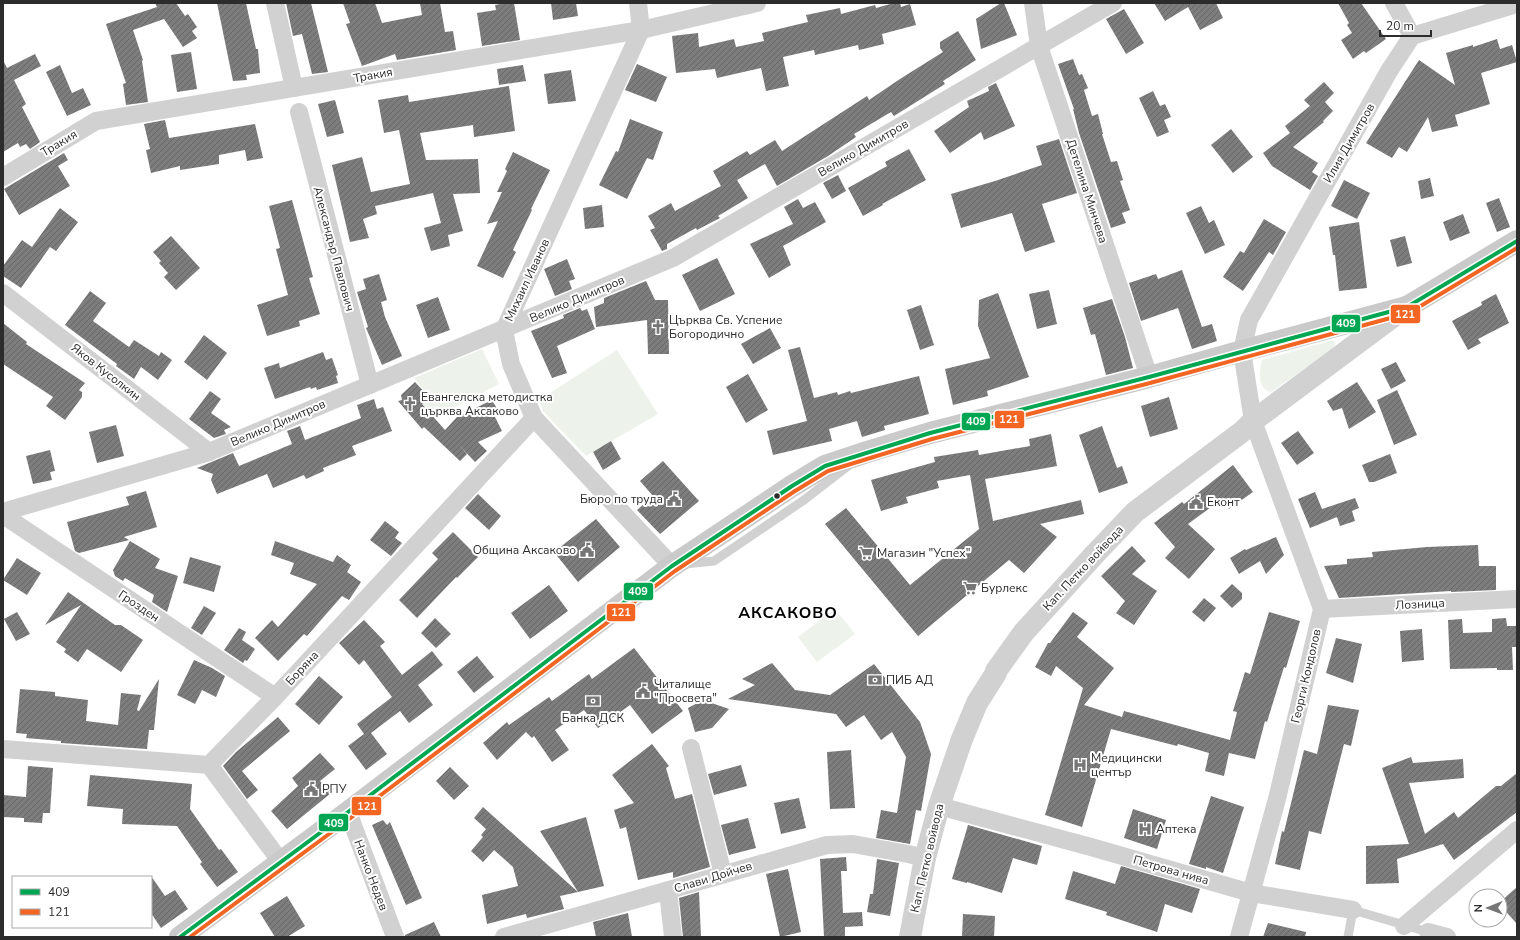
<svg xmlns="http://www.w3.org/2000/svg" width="1520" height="940" viewBox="0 0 1520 940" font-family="'Nunito Sans',sans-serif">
  <defs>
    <pattern id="building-hatch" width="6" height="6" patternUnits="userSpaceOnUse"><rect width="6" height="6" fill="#7d7d7d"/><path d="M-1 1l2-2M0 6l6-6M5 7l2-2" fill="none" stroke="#676767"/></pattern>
  </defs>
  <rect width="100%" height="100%" fill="#fff"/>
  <g fill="#edf3ea">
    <path d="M1334 340 1335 345 1331 350 1271 392C1257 390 1259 371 1262 360Z"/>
    <polygon points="482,349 499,384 434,418 422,404 429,397 414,378"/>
    <polygon points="617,350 658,414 586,456 543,411 539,400"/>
    <polygon points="835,609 855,634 817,662 798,637"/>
  </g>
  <g fill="url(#building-hatch)">
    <polygon points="155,3 176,3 185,16 188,14 197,27 192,31 197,38 183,47 164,19 133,30 143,60 142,61 148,102 126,105 123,84 126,83 106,24 157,7"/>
    <polygon points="217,3 246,3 256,49 258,49 260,73 246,75 247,80 233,81"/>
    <polygon points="286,3 311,3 328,72 312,74 302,34 293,36"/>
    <polygon points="343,3 375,3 382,23 422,15 420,3 440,3 445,32 453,31 456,50 397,60 395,54 362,66 346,24 350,23"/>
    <polygon points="506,3 514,3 520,40 482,46 477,13 496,10 495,5"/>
    <polygon points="551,3 576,3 578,16 553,20"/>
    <polygon points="894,3 900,3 901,7 910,4 916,25 882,34 884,44 859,50 858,45 815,55 814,50 783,57 789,86 766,91 761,68 717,78 715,69 676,73 672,36 698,33 699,47 734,39 736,47 764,41 762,33 808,22 806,15 840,8 841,14 875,5 876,8"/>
    <polygon points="1001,3 1004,3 1017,35 981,49 976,19"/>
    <polygon points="1154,3 1216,3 1223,18 1200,30 1188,7 1165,21"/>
    <polygon points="1338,3 1361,3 1386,39 1366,53 1364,51 1353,59 1341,40 1352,33 1347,25 1349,23"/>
    <polygon points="1124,9 1144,43 1126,54 1106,19"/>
    <polygon points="958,31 976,60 943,81 945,84 894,116 891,112 854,134 856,137 828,156 777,186 765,164 737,180 748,198 718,216 720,218 697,230 696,228 667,244 667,249 662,251 650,230 655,228 648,216 671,203 675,211 721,186 713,171 747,151 750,155 775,140 782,151 867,96 869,100 900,79 943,52 940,48 940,42"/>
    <polygon points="1497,39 1500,49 1512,45 1517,62 1481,73 1490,104 1455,115 1458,126 1432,132 1428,117 1407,152 1399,147 1392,158 1366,143 1419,60 1455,85 1446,53 1473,45 1473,47"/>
    <polygon points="191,52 197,89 177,92 171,55"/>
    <polygon points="35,54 41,66 14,80 26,104 22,107 40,142 30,149 26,144 20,147 18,143 3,152 3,60 7,68"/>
    <polygon points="1073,59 1079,75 1082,74 1088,88 1084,90 1092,116 1098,114 1103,134 1102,134 1111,162 1117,161 1123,180 1120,181 1130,210 1122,213 1126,223 1111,228 1079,133 1073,109 1074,109 1058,64"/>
    <polygon points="637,64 667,77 656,102 625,90"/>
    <polygon points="60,65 72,93 83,88 91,105 67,116 46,72"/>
    <polygon points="523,65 526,81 499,85 497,69"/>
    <polygon points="571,70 576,101 548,104 544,74"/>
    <polygon points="1324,82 1334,93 1325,102 1333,111 1323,121 1324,122 1293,147 1318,163 1312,172 1318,176 1310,190 1272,166 1263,153 1290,133 1285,126 1310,106 1304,100"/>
    <polygon points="996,83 1015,126 984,140 981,132 950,153 934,131 969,107 967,101 989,91 988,87"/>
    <polygon points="509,86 515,131 474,137 473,125 420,133 426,160 478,159 480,193 453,194 463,231 448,235 450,246 431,251 424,228 441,223 433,193 375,206 377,214 363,219 369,238 350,242 332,165 362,157 371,192 410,184 399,130 384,133 378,100 408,95 409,102"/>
    <polygon points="1153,91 1160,106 1165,104 1171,117 1164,120 1169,132 1157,137 1139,98"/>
    <polygon points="335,100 344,133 327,137 318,104"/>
    <polygon points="630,119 663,132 653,160 647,158 627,199 599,185 616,151 618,152"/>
    <polygon points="165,120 169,138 255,124 263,158 247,161 245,150 219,155 219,164 180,170 180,166 151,173 146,150 150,149 144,124"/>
    <polygon points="1231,129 1253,157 1233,173 1211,145"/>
    <polygon points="1059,139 1077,193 1042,204 1055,242 1025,252 1012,213 961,228 951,194 995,181 1042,165 1036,146"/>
    <polygon points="909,149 926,180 882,204 883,205 863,216 848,188 887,166 885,162"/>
    <polygon points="513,152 550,170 531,209 532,210 513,250 516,252 503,278 477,266 498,221 487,224 502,192 497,192 507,171 505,169"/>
    <polygon points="64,153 68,160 58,166 70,186 19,215 4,189"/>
    <polygon points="838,175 846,191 832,199 823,183"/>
    <polygon points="1430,178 1434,196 1421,199 1418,181"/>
    <polygon points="1344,180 1370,193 1357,219 1331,206"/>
    <polygon points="1499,198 1510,227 1497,232 1486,203"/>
    <polygon points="798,199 803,208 815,202 826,222 783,246 791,265 769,278 750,244 793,224 784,207"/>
    <polygon points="292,200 313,277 309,278 320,314 299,321 300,326 267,336 257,305 288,295 276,249 280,248 269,206"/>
    <polygon points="602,205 604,227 585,229 583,208"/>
    <polygon points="1201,206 1209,223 1214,220 1225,245 1205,254 1186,213"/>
    <polygon points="60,208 78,222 56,251 50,247 21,288 3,276 3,266 22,240 32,247"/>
    <polygon points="1463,214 1470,233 1450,241 1443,222"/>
    <polygon points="1264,219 1286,232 1273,255 1269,252 1243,291 1223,277 1240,251 1244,253"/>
    <polygon points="1359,222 1367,288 1339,291 1335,255 1333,255 1329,227"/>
    <polygon points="171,236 200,268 176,290 164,277 168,273 159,263 161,261 153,252"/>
    <polygon points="1405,236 1412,263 1397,267 1390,240"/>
    <polygon points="717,258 735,294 700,311 682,275"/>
    <polygon points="567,259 575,279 569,281 572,289 555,296 544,269"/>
    <polygon points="1182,270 1202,327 1212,324 1217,341 1192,349 1178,308 1141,321 1129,283 1156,274 1158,279"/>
    <polygon points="379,274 387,300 381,302 385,317 402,356 382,365 366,328 368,327 357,292 366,289 363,279"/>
    <polygon points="646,281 655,300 668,300 669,354 648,354 647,320 596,327 594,307 604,303 604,298"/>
    <polygon points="1049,290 1057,324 1037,329 1029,294"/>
    <polygon points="90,291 106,303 93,321 129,347 134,340 159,356 161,352 172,360 158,380 141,367 134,379 116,366 117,364 65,325"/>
    <polygon points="998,293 1029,377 987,391 988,396 953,405 945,369 990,358 978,326 979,300"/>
    <polygon points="1496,294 1509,323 1478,339 1481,343 1468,350 1452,321 1482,305 1481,302"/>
    <polygon points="438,297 450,330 428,338 416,305"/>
    <polygon points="1112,299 1125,337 1133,368 1106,375 1095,334 1091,335 1083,308"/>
    <polygon points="921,305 934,345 920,350 907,310"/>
    <polygon points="580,308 582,311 587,309 595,329 557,346 567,373 552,378 531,331 564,318 563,315"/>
    <polygon points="3,323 27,342 26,344 85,383 79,390 82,392 82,397 65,420 46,406 53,397 3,364"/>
    <polygon points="770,328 781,348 753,364 741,344"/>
    <polygon points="204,335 227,353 207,380 184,362"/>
    <polygon points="800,347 814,398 837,392 838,395 850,391 851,393 919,376 929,414 884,426 885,430 862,437 857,421 829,429 832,441 773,455 767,431 807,421 788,350"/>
    <polygon points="323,352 326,360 332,358 338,375 336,376 338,383 317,390 316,387 311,389 310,387 275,399 264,368 279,363 280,368"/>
    <polygon points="1396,362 1406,381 1391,389 1381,369"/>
    <polygon points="748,374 768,410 746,423 726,387"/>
    <polygon points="415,382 429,397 422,404 445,430 457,417 492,400 499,412 494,415 502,431 478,442 487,451 475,462 459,445 467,454 460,461 424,427 422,429 398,401 402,400 401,395"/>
    <polygon points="1357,382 1376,412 1349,429 1342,408 1333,411 1327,401"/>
    <polygon points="1397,390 1417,435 1394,445 1377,400"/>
    <polygon points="210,391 221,399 211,413 231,427 224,430 226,434 214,438 189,419"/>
    <polygon points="1169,397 1178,429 1150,437 1141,406"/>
    <polygon points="374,399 377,409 383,407 392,431 352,446 356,455 323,468 324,471 306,479 304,475 273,488 267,474 217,494 211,480 213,474 197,468 233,453 239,466 292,444 287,431 300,426 305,440 361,418 357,405"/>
    <polygon points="116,425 124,456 97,463 89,432"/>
    <polygon points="1102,426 1117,468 1122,466 1128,483 1099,493 1079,435"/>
    <polygon points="1298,431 1314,453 1297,465 1281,443"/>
    <polygon points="1051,434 1057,466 985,479 993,521 1081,500 1084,514 1040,524 1057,537 1024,573 1009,560 918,636 825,524 846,508 910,585 979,529 970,475 937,481 939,488 906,497 908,503 881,511 871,480 935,462 934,457 978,450 979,455 1030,446 1029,439"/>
    <polygon points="611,441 621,459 603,470 593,452"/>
    <polygon points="50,450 55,471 50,472 52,480 33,484 26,456"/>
    <polygon points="1390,454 1397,473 1374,482 1369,482 1362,465"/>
    <polygon points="663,461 699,501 660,534 637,510 653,496 640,481"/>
    <polygon points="1233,465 1253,492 1229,509 1222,499 1188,524 1215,549 1189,579 1165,558 1175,547 1154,523 1182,502 1184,504"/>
    <polygon points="146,491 157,527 124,537 129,540 79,553 75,551 67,522 129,505 126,497"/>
    <polygon points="1315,492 1322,509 1355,498 1359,508 1352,511 1355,521 1340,526 1337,517 1310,528 1298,499"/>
    <polygon points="478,494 501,516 489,530 465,508"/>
    <polygon points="596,519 620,547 578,582 554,552"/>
    <polygon points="385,521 399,532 395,538 402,543 391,556 370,540"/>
    <polygon points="453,532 478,557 457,578 456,577 417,618 399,600 438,559 432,553"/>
    <polygon points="1276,537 1284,555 1266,574 1260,561 1239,574 1230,558 1245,549 1246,550"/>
    <polygon points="130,541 160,559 155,568 178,576 167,612 152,602 154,595 125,578 123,581 115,576 113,570"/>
    <polygon points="275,541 333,562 337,555 351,565 347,572 361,582 349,600 342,596 307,636 304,634 278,661 255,638 272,620 278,627 317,584 290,574 294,563 271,555"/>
    <polygon points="1478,545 1479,566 1496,566 1496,590 1451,592 1451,591 1339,598 1324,566 1347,564 1347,559 1373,557 1372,552 1427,547"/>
    <polygon points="1132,546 1146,561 1132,574 1157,591 1134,625 1116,613 1125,601 1101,576"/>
    <polygon points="190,557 221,566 214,592 183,583"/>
    <polygon points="17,558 41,573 27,595 3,580"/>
    <polygon points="1232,584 1242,593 1242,599 1232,608 1220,596"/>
    <polygon points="549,585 568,611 530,639 511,613"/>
    <polygon points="68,592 115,625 121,625 143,640 121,672 87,649 78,662 64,652 66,649 56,642 81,605 45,625"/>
    <polygon points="1204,598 1216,608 1204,622 1192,612"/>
    <polygon points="204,606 216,613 202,635 191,628"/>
    <polygon points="17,612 30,634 16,641 4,619"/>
    <polygon points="1073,612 1088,623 1077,637 1114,668 1084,705 1122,717 1124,711 1230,740 1237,712 1233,711 1245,672 1250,674 1269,612 1300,621 1286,668 1284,667 1267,722 1265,721 1255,759 1229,753 1224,776 1205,771 1209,753 1178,744 1177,746 1111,729 1082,827 1045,815 1083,688 1056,666 1051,676 1035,667 1048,643 1050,643"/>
    <polygon points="435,618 451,634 436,648 421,633"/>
    <polygon points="1506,618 1507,626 1517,626 1517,647 1512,647 1513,670 1497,670 1497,668 1450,669 1448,620 1462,619 1463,633 1492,632 1492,619"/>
    <polygon points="364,620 385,642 380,646 402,675 432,651 443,665 418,685 433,705 409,723 400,711 371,733 387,754 366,770 348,746 364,734 357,724 392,697 364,660 359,665 339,643"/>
    <polygon points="239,628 246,632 242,640 255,649 247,661 245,660 243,663 224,650"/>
    <polygon points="1422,629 1424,660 1402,662 1400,631"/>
    <polygon points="1336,638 1362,644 1353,683 1326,673"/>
    <polygon points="634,648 683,711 652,734 630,705 598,728 584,710 555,730 569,750 552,762 534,736 532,738 526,732 497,760 483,743 507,722 509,725 549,697 552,701 589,674 592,679"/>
    <polygon points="477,656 494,677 474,693 457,672"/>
    <polygon points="194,660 212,668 225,676 216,697 202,690 195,704 177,695"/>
    <polygon points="772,663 795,690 830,695 874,664 920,722 931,754 921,811 916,810 910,844 876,838 881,810 897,813 906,757 892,732 881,740 864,715 846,727 836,714 728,699 755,685 742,679"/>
    <polygon points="319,676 343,697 319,725 295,704"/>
    <polygon points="159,679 154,730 149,730 147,749 61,743 61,741 26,738 27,734 16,733 20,689 55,692 55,696 88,700 86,721 118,725 121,693 141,695 137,710 139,711"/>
    <polygon points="703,700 729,709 712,728 695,732 688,708"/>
    <polygon points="1328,705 1359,710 1351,746 1344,744 1321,834 1309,831 1300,870 1275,864 1282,831 1284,832 1304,750 1317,754"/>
    <polygon points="278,717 290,731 242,771 258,790 247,799 223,766 236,752"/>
    <polygon points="652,744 669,766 666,768 675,799 692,794 710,867 673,878 673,872 638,880 626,827 620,829 614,810 634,803 612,775"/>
    <polygon points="851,750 855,808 830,809 827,752"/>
    <polygon points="320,753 335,769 320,781 331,793 287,829 271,811 298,786 292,778"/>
    <polygon points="1411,757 1413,763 1463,759 1464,778 1409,783 1425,834 1454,812 1458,818 1496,786 1501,786 1517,773 1517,812 1454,860 1443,844 1397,859 1399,883 1366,884 1366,846 1409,844 1382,768"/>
    <polygon points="741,765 747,786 714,795 708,774"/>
    <polygon points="28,766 53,768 50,813 43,813 42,823 24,822 24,818 3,817 3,795 26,797"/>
    <polygon points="450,767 469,786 454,800 436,781"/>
    <polygon points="90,775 192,784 190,809 219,850 221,849 238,872 217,887 200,864 202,862 177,826 122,824 123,809 87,806"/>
    <polygon points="1211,796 1244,807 1223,873 1206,867 1206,869 1189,864"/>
    <polygon points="799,798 806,828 781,834 774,803"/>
    <polygon points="483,807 578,892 560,896 564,909 527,918 526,914 487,924 482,895 518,886 513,867 494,850 483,862 471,851 483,837 481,835 486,829 474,818"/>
    <polygon points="1133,809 1166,820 1157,849 1124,838"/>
    <polygon points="586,817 604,886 578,892 540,831"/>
    <polygon points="748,818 756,848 729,855 721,825"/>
    <polygon points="383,820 387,825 390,822 422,898 406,905 372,825"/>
    <polygon points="968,825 1042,846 1037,865 1013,858 1002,893 967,882 967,883 952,879"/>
    <polygon points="846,857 847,871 841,871 843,913 862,912 863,926 845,927 845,937 824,937 820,859"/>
    <polygon points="877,859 899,863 890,916 867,912 870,894 873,894"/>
    <polygon points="1121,866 1200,889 1192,913 1165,904 1157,932 1106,915 1107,912 1065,899 1073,871 1115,884"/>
    <polygon points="788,869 801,932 780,937 766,874"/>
    <polygon points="151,876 165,896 175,890 188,909 161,928 151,913"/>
    <polygon points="1517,887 1517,924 1500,905 1500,902"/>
    <polygon points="699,892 701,937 683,937 679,898"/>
    <polygon points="287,896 305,926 287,937 275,937 260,913"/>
    <polygon points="628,913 632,937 596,937 593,922"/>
    <polygon points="963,914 995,916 994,937 962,937"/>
    <polygon points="434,922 441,937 405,937 405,935"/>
    <polygon points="1268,923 1306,932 1305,937 1263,937"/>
  </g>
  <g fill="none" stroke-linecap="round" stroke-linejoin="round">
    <g stroke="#d1d1d1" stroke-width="9">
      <polyline points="685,564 714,561 804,500 848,466"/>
      <polyline points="1348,937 1353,910 1428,932 1428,936"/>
    </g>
    <g stroke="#d1d1d1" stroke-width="18">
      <polyline points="275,3 294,88"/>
      <polyline points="638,3 641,30 504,330 511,364 534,418 672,566"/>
      <polyline points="1033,3 1039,46 1149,377"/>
      <polyline points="1394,3 1412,36"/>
      <polyline points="299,112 370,385"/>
      <polyline points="3,177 96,121 641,30 757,3"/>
      <polyline points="3,293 209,452"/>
      <polyline points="3,512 209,452 673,258 1113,3"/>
      <polyline points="3,515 275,697"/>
      <polyline points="1322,609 1517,599"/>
      <polyline points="691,748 723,874"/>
      <polyline points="3,749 209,765 275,697 534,418"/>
      <polyline points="209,765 281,862"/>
      <polyline points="939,806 1091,847 1251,893 1353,910"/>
      <polyline points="348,812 395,937"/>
      <polyline points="668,891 673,937"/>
      <polyline points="1404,926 1517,830"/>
      <polyline points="1428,932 1447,937"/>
      <polyline points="504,937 827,845 853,844 908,854 925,858"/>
      <polyline points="1239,937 1277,799 1322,609 1253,421 1242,351 1249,320 1389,71 1412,36 1517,4"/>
    </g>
    <polyline stroke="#d1d1d1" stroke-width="22" points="910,937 925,858 939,806 962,739 977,703 996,673 996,671 1024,632 1094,555 1135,512 1243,431 1253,421 1406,307"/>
    <polyline stroke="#cacaca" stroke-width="22" points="180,937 348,812 672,566 792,486 825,466 867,452 930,433 1149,377 1242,351 1407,307 1517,241"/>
    <defs>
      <polyline id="bus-1" points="180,937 348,812 672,566 792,486 825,466 930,433 1149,377 1407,307 1517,241"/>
      <polyline id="bus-2" points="190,937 352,817 675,571 795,491 828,471 932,439 1150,383 1409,313 1517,248"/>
    </defs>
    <use href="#bus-1" stroke="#fff" stroke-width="7"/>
    <use href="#bus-2" stroke="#fff" stroke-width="7"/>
    <use href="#bus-1" stroke="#00a651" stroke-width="4"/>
    <use href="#bus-2" stroke="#f26522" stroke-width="4"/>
  </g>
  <defs>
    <symbol id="church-bare" viewBox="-9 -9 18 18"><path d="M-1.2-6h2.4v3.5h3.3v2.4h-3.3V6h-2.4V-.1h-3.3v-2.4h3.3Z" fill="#767676" stroke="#fff" stroke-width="2.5" paint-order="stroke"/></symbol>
    <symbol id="civic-bare" viewBox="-9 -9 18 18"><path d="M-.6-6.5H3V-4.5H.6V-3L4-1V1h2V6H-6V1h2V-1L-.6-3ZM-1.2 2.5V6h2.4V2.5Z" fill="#767676" stroke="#fff" stroke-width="2.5" paint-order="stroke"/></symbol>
    <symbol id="supermarket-bare" viewBox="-9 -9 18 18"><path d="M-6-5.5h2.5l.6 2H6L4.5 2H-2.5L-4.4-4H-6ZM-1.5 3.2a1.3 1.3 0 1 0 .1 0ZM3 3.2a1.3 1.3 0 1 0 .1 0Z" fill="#767676" stroke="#fff" stroke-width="2.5" paint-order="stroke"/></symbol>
    <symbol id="bank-bare" viewBox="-9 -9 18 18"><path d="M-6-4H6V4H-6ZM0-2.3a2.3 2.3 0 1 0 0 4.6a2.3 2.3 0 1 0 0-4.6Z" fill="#767676" stroke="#fff" stroke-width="2.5" paint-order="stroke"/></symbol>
    <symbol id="hospital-bare" viewBox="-9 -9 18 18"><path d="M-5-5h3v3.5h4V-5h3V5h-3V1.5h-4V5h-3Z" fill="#767676" stroke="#fff" stroke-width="2.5" paint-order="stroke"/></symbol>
  </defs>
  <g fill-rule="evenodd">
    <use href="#church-bare" x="648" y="317" width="20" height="20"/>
    <use href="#church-bare" x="400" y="394" width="20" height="20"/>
    <use href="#civic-bare" x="664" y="489" width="20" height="20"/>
    <use href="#civic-bare" x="1186" y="492" width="20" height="20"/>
    <use href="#civic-bare" x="577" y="540" width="20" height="20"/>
    <use href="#supermarket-bare" x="856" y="543" width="20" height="20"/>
    <use href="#supermarket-bare" x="960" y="578" width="20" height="20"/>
    <use href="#bank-bare" x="865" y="670" width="20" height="20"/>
    <use href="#civic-bare" x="633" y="681" width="20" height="20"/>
    <use href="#bank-bare" x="583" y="691" width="20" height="20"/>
    <use href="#hospital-bare" x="1070" y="755" width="20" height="20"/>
    <use href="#civic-bare" x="301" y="779" width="20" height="20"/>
    <use href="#hospital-bare" x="1135" y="819" width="20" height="20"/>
  </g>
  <circle fill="#2c2c2c" stroke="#fff" stroke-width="1.5" cx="777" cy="496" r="3.5"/>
  <g text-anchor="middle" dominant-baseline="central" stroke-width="4" stroke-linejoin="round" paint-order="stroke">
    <g font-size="12" fill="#2c2c2c" stroke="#fff">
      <text transform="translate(373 75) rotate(-10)">Тракия</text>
      <text transform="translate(59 143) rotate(-31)">Тракия</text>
      <text transform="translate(1349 143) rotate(-60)">Илия Димитров</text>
      <text transform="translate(863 148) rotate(-30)">Велико Димитров</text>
      <text transform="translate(1087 191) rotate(72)">Детелина Минчева</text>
      <text transform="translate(334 249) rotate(75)">Александър Павлович</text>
      <text transform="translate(527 280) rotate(-65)">Михаил Иванов</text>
      <text transform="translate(577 299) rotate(-23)">Велико Димитров</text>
      <text transform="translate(106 372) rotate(38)">Яков Кусолкин</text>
      <text transform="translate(278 423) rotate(-23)">Велико Димитров</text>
      <text transform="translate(1083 568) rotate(-47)">Кап. Петко войвода</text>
      <text transform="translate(1420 604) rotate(-3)">Лозница</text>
      <text transform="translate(139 606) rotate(34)">Грозден</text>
      <text transform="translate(302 668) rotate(-47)">Боряна</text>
      <text transform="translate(1306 676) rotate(-77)">Георги Кондолов</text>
      <text transform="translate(927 858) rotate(-77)">Кап. Петко войвода</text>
      <text transform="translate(1171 870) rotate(16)">Петрова нива</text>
      <text transform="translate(371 875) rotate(69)">Нанко Недев</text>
      <text transform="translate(713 877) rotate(-17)">Слави Дойчев</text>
    </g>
    <g font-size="12" fill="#2c2c2c" stroke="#fff" text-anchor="start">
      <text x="669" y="320">Църква Св. Успение<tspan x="669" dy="14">Богородично</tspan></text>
      <text x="421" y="397">Евангелска методистка<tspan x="421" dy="14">църква Аксаково</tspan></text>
      <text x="663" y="499" text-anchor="end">Бюро по труда</text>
      <text x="1207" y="502">Еконт</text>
      <text x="576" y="550" text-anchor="end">Община Аксаково</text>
      <text x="877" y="553">Магазин "Успех"</text>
      <text x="981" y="588">Бурлекс</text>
      <text x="886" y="680">ПИБ АД</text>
      <text x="654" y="684">Читалище<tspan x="654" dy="14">"Просвета"</tspan></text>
      <text x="593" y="718" text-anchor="middle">Банка ДСК</text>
      <text x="1091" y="758">Медицински<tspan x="1091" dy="14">център</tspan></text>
      <text x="322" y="789">РПУ</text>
      <text x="1156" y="829">Аптека</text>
    </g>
    <g font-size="16" font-weight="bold" letter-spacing="1" fill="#000" stroke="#fff">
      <text x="788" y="613">АКСАКОВО</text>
    </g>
  </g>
  <g stroke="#fff" stroke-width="1.5">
    <rect x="1390" y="304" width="31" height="20" rx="4" fill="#f26522"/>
    <rect x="1331" y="314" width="30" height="19" rx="4" fill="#00a651"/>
    <rect x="994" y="410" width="31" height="19" rx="4" fill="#f26522"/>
    <rect x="961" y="412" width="30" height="19" rx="4" fill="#00a651"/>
    <rect x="623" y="582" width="31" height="19" rx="4" fill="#00a651"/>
    <rect x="606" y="603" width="30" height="19" rx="4" fill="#f26522"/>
    <rect x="351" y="796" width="31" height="20" rx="4" fill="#f26522"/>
    <rect x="318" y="813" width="31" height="19" rx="4" fill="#00a651"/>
  </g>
  <g font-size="11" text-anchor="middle" font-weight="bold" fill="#fff">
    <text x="1405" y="318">121</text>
    <text x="1346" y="327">409</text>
    <text x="1009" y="423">121</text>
    <text x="976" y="425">409</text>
    <text x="638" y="595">409</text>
    <text x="621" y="616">121</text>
    <text x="367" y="810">121</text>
    <text x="334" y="827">409</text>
  </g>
  <rect width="1520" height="940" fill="none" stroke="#2c2c2c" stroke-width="8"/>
  <rect x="12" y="876" width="140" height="52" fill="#ffffff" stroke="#ababab"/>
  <rect x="20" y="889" width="20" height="6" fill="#00a651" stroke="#ababab"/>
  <text x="48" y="896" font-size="12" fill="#2c2c2c">409</text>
  <rect x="20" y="909" width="20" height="6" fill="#f26522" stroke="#ababab"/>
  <text x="48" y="916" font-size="12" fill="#2c2c2c">121</text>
  <g transform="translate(1488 908) rotate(269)"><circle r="19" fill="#ffffff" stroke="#ababab"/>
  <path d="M0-3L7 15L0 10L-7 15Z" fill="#767676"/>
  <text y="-6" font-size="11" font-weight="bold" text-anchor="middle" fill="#2c2c2c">N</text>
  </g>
  <path d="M1380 30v6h51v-6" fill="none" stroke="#2c2c2c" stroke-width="2"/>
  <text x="1386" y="30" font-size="12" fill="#2c2c2c" stroke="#ffffff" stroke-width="3" paint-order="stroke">20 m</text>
</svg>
